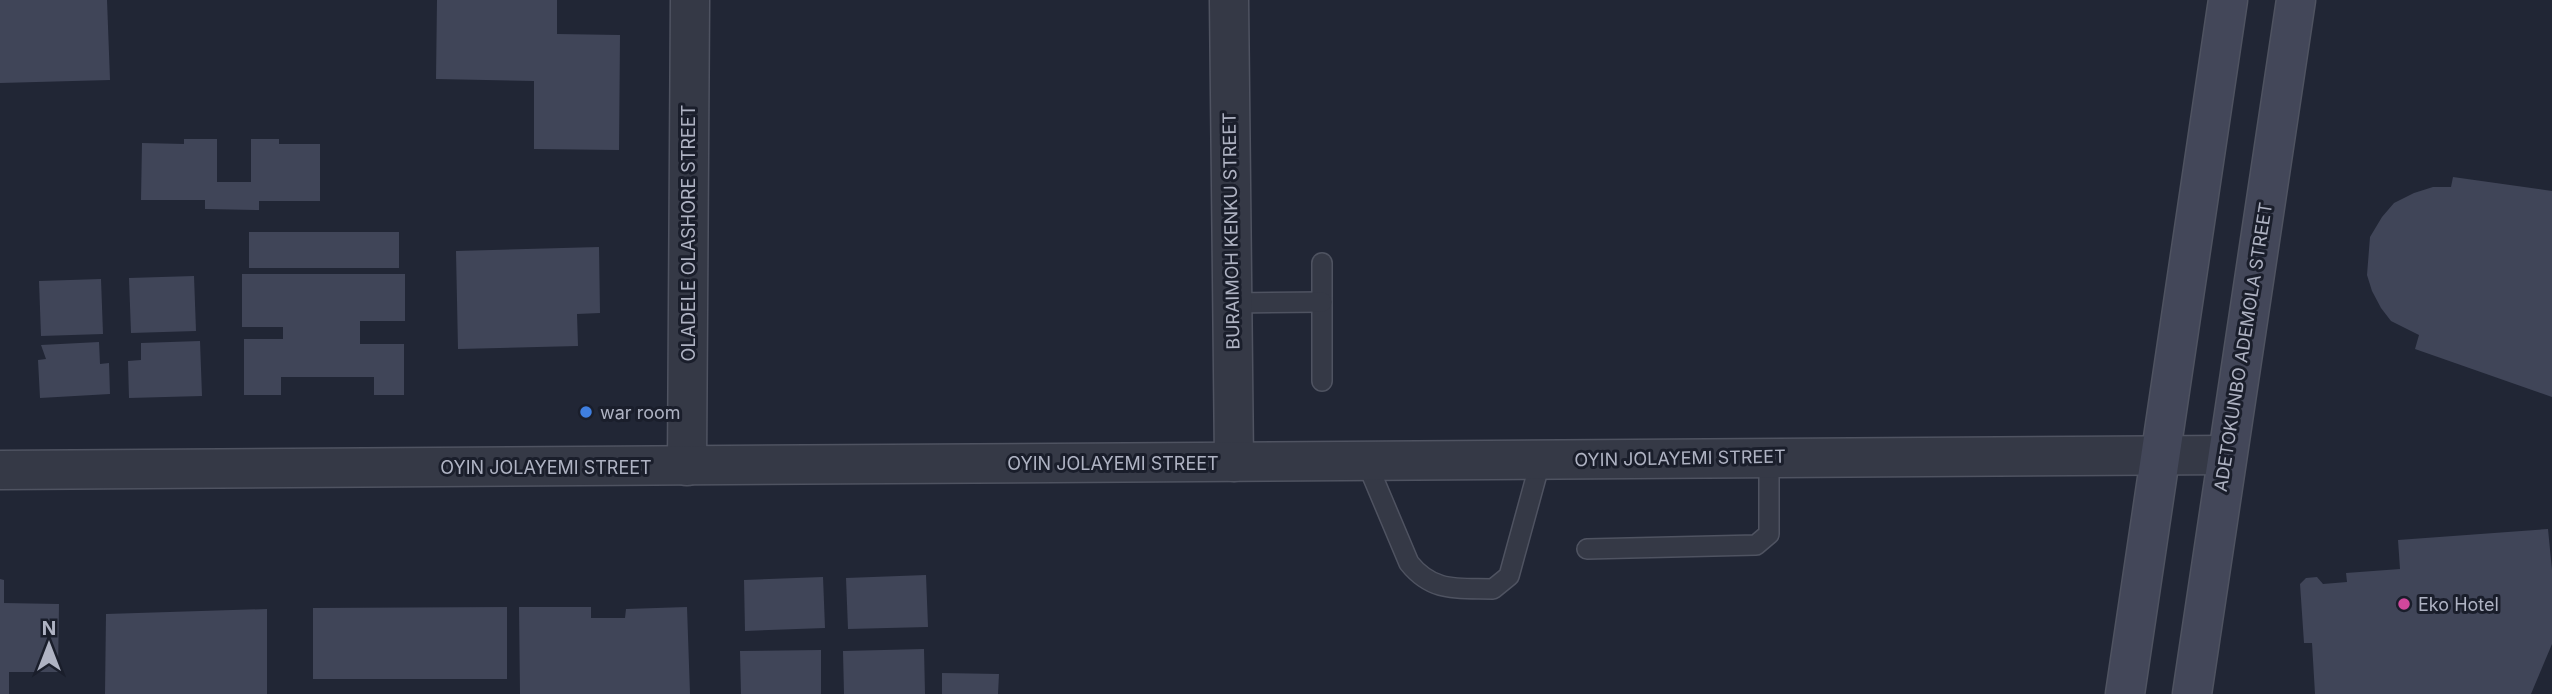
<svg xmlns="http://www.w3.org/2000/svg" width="2552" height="694" viewBox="0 0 2552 694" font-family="Inter,sans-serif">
  <rect width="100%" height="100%" fill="#212635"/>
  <g fill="#404558">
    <polygon points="0,0 107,0 110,80 0,83"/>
    <polygon points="437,0 557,0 557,34 620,35 619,150 534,149 534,81 436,79"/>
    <polygon points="184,139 217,139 217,182 251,182 251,139 279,139 279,144 320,144 320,201 259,201 259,210 205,209 205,200 141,200 142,143 184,144"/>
    <polygon points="2453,177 2552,191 2552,397 2415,349 2419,335 2391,321 2381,308 2372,291 2367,275 2370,237 2382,217 2394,203 2414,193 2433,187 2451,187"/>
    <rect x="249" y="232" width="150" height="36"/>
    <polygon points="599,247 600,313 577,314 578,346 458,349 456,251"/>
    <polygon points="242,274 405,274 405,321 360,321 360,344 404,344 404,395 374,395 374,377 281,377 281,395 244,395 244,339 283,339 283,327 242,327"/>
    <polygon points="194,276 196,331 131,333 129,278"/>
    <polygon points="101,279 103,334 41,336 39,281"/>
    <polygon points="200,341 202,396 129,398 128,361 141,360 141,343"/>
    <polygon points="99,342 100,364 109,363 110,394 40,398 38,360 46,359 41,345"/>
    <polygon points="2548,529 2552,570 2552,644 2531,694 2315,694 2312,643 2304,643 2300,584 2306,578 2317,577 2323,584 2347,582 2346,573 2400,569 2398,540"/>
    <polygon points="926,575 928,627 848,629 846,578"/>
    <polygon points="823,577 825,628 745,631 744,580"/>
    <polygon points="0,579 4,580 4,603 59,604 58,672 9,672 9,694 0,694"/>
    <polygon points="507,607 507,679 313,679 313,608"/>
    <polygon points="519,607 591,607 591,618 625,618 626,609 687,607 690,694 520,694"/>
    <polygon points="267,609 267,694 105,694 106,614"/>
    <polygon points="924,649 925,694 844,694 843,651"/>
    <polygon points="821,650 821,694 741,694 740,651"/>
    <polygon points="942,673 999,674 998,694 942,694"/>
  </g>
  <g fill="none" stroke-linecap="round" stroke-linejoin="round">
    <defs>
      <g id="service">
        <polyline points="1322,263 1322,381"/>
        <polyline points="1232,303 1322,302"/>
        <path d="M1366 461 1409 563C1433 593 1458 588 1493 589L1509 576 1541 459"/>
        <polyline points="1587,549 1756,545 1769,534 1769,457"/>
      </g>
      <g id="minor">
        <polyline points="1229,0 1234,462"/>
        <polyline points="687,466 690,0"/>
        <polyline points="0,470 2227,455"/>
      </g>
      <g id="secondary">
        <polyline points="2125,694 2228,0"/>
        <polyline points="2192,694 2296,0"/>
      </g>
    </defs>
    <use href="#service" stroke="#4f5361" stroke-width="22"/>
    <use href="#minor" stroke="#4f5361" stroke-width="41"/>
    <use href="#secondary" stroke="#4f5361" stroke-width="41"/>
    <use href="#service" stroke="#353946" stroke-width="19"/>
    <use href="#minor" stroke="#353946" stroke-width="38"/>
    <use href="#secondary" stroke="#434759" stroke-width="38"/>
  </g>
  <circle fill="#3f7fe0" stroke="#1a1e2b" stroke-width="2.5" cx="586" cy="412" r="7"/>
  <circle fill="#d1479c" stroke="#1a1e2b" stroke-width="2.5" cx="2404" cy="604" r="7"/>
  <g text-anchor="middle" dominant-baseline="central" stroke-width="6" stroke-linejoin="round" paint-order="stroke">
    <g font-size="18" fill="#afb3c3" stroke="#1a1e2b">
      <text transform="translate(1231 231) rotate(-91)">BURAIMOH KENKU STREET</text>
      <text transform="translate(688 233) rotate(-90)">OLADELE OLASHORE STREET</text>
      <text transform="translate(2243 347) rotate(-81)">ADETOKUNBO ADEMOLA STREET</text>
      <text transform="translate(1680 458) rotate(-1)">OYIN JOLAYEMI STREET</text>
      <text x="1113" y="463">OYIN JOLAYEMI STREET</text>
      <text x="546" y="467">OYIN JOLAYEMI STREET</text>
    </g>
    <g font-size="18" fill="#afb3c3" stroke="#1a1e2b" text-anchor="start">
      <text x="600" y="412">war room</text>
      <text x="2418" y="604">Eko Hotel</text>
    </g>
  </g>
  <g transform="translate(49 645)" stroke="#1a1e2b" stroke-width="5" paint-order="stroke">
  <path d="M0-5L12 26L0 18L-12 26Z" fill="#afb3c3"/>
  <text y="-10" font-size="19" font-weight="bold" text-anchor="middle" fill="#afb3c3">N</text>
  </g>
</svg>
